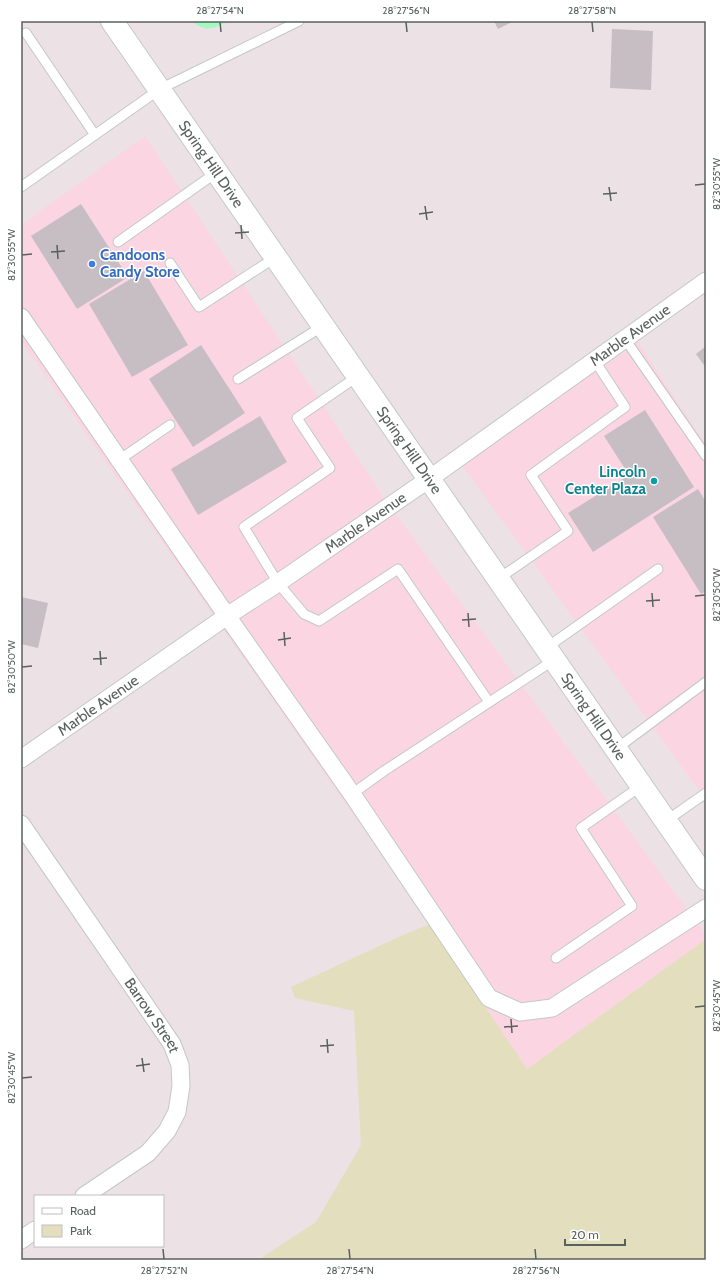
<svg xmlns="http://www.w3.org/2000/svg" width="727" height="1281" viewBox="0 0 727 1281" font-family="Cabin,sans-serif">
  <rect width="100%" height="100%" fill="#ece1e4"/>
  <g fill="#fcd5e3">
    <polygon points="145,136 389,505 706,935 706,939 527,1069 430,924 21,341 21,225"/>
    <polygon points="638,342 706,445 706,800 458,460 630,349"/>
  </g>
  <polygon fill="#e3dfbe" points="430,924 527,1069 706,939 706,1260 258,1260 316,1222 361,1145 354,1011 295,998 291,987 403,935"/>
  <path fill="#a1fbbe" d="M192 21H229C216 28 204 33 192 21Z"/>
  <g fill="#c6bec2">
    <polygon points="494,21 514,21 498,29"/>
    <polygon points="612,29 653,31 651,90 610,88"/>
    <polygon points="81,204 128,277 77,309 31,236"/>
    <polygon points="144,271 188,345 132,377 89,304"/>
    <polygon points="201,345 245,413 193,447 149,379"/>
    <polygon points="706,346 706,368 696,354"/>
    <polygon points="645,410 694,487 593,552 568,513 629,475 604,436"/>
    <polygon points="260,416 287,462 198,515 171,469"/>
    <polygon points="698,489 706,502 706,591 701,594 653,517"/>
    <polygon points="21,597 48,603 38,648 21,644"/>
  </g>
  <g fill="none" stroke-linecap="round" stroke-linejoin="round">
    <defs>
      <g id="lane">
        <polyline points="26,33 95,135"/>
        <polyline points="21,187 160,89 299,21"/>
        <polyline points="118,242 217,172"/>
        <polyline points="170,263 199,307 276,257"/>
        <polyline points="625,339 706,456"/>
        <polyline points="358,376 297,418 330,468 244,527 278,583 304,614 319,621 398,569 489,702"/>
        <polyline points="238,379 323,326"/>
        <polyline points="119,460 170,425"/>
        <polyline points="498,579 568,531 531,475 625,407 595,361"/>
        <polyline points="546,648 658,569"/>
        <polyline points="616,749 706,682"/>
        <polyline points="352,794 384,771 554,660"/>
        <polyline points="666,821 706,793"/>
        <polyline points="556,958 632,906 581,828 641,786"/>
      </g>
      <g id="street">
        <polyline points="21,317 227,616 352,794 489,998 520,1012 552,1008 706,908"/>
        <path id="s1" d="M21 759 227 616 278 583 429 479 706 281"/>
        <path id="s2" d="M21 824 172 1044 180 1065 181 1086 177 1112 167 1131 148 1153 84 1196"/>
        <polyline points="21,1240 35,1230"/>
      </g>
      <g id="secondary">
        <path id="s3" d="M112 21 706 879"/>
      </g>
    </defs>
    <use href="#lane" stroke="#c2c9c6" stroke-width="11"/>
    <use href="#street" stroke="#c2c9c6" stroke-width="19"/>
    <use href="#secondary" stroke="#c2cbc7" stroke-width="24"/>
    <use href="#lane" stroke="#fff" stroke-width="9"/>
    <use href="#street" stroke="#fff" stroke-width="17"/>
    <use href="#secondary" stroke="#fff" stroke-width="22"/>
  </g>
  <path fill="none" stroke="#59615d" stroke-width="1.5" d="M220 22 221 32M406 22 407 32M592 22 593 32M695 185 705 184M609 187 611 201M603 194 617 193M425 206 427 220M419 214 433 212M241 225 242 239M235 233 249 232M57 245 58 259M51 252 65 251M22 255 32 254M652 593 653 607M695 596 705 595M646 601 660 600M468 613 469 627M462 620 476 619M284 632 285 646M278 640 291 638M100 651 101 665M93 659 107 658M22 667 32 666M695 1007 705 1006M511 1019 512 1033M504 1027 518 1026M327 1039 328 1053M320 1046 334 1045M142 1058 144 1072M136 1066 150 1064M22 1078 32 1077M163 1249 164 1259M349 1249 350 1259M535 1249 536 1259"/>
  <circle fill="#3f7fe0" stroke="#fff" stroke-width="1.5" cx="92" cy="264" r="4"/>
  <circle fill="#0f9aa8" stroke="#fff" stroke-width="1.5" cx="654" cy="481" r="4"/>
  <g text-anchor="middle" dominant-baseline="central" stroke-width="3" stroke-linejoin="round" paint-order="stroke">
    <g font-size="15" fill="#59615d" stroke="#fff">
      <text stroke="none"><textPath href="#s3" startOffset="174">Spring Hill Drive</textPath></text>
      <text stroke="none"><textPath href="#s1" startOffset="742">Marble Avenue</textPath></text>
      <text stroke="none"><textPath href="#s3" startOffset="522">Spring Hill Drive</textPath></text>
      <text stroke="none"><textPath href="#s1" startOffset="418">Marble Avenue</textPath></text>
      <text stroke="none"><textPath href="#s1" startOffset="94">Marble Avenue</textPath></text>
      <text stroke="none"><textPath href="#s3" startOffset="846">Spring Hill Drive</textPath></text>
      <text stroke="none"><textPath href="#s2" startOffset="232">Barrow Street</textPath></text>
    </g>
    <g font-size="15" font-weight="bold" fill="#366cbe" stroke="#fff" text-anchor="start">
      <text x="100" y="255">Candoons<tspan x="100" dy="17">Candy Store</tspan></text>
    </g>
    <g font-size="15" font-weight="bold" fill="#0d838f" stroke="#fff" text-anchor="end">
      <text x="646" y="472">Lincoln<tspan x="646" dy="17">Center Plaza</tspan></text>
    </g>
  </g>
  <rect width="727" height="1281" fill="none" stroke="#ffffff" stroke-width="44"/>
  <rect x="34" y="1195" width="130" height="52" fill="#ffffff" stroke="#bdc0be"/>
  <rect x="42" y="1208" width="20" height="6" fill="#ffffff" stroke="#bdc0be"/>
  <text x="70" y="1215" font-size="12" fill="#59615d">Road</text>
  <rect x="42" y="1225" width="20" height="12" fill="#e3dfbe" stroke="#bdc0be"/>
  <text x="70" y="1235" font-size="12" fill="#59615d">Park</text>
  <path d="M565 1239v6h60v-6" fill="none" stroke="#59615d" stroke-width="2"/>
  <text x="571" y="1239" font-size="12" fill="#59615d" stroke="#ffffff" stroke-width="3" paint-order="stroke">20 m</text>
  <rect x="22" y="22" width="683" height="1237" fill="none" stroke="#59615d" stroke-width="1.5"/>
  <g font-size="10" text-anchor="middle" fill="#59615d">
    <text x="220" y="14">28°27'54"N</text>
    <text x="406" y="14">28°27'56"N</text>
    <text x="592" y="14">28°27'58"N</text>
    <text transform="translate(716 184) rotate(-90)" y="4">82°30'55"W</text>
    <text transform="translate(11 255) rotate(-90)" y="4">82°30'55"W</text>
    <text transform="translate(716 595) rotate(-90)" y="4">82°30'50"W</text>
    <text transform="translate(11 667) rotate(-90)" y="4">82°30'50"W</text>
    <text transform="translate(716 1006) rotate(-90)" y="4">82°30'45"W</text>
    <text transform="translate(11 1078) rotate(-90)" y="4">82°30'45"W</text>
    <text x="164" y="1274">28°27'52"N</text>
    <text x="350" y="1274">28°27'54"N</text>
    <text x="536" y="1274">28°27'56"N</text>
  </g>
</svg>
